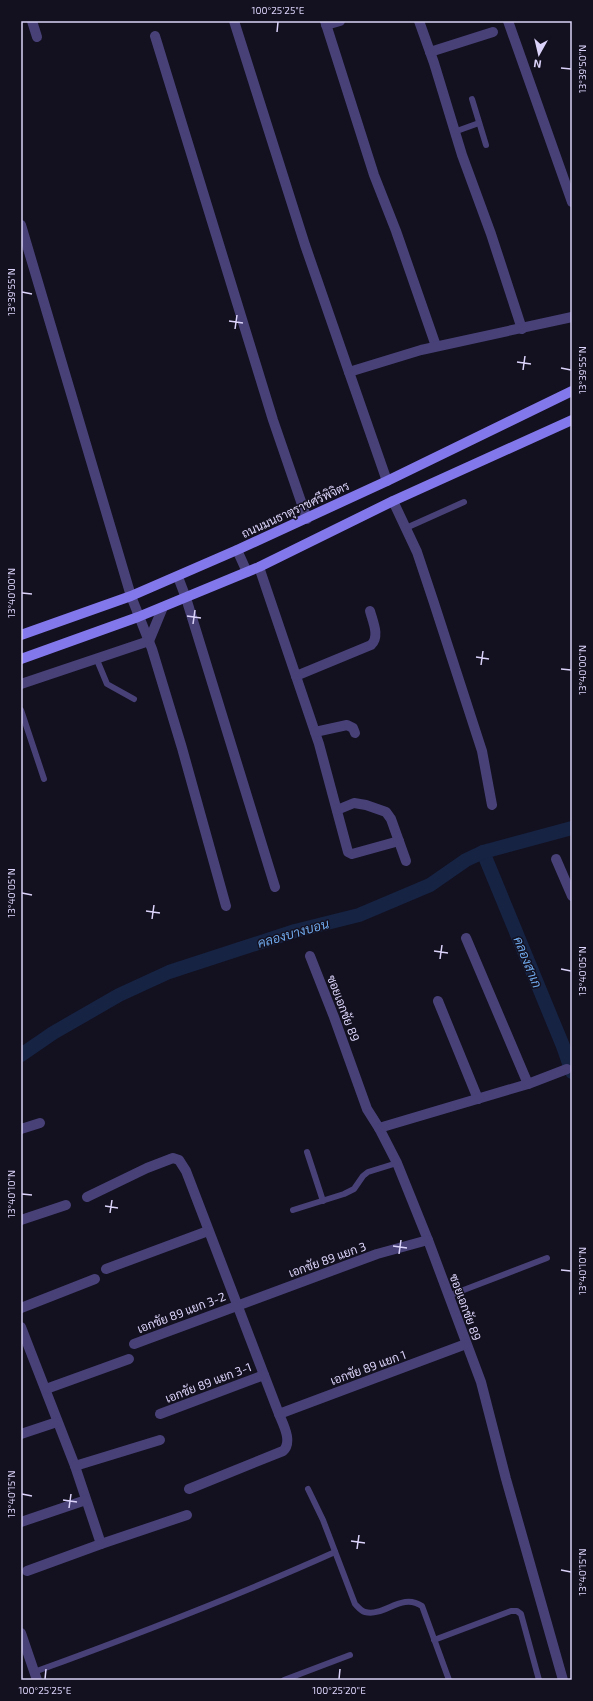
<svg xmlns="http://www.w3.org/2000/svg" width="593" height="1701" viewBox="0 0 593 1701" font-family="'Exo 2',Sarabun,sans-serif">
  <rect width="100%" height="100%" fill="#13101f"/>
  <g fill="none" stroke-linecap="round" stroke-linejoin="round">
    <g stroke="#162343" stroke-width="14">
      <polyline points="483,852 563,1046 572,1072"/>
      <polyline points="21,1055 53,1033 119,995 169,972 295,931 359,915 430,885 466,860 483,852 572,828"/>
    </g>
    <g stroke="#474178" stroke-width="6">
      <polyline points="472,99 486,145"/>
      <polyline points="454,132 479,123"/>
      <polyline points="406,528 464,502"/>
      <polyline points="97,660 107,684 134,699"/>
      <polyline points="21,710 44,779"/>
      <polyline points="307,1152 323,1201"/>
      <polyline points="293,1210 344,1194 354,1189 363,1176 368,1172 397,1163"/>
      <polyline points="448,1296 547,1258"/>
      <path d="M308 1489 323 1520 355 1604C358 1607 361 1611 365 1612 385 1617 401 1592 422 1606L449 1680"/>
      <polyline points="434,1640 511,1611 517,1611 521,1614 539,1680"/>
      <path d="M34 1672C136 1635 237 1596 335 1552"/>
      <polyline points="284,1680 350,1655"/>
    </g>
    <g stroke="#474178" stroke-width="10">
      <polyline points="32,21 37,37"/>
      <polyline points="234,21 305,245 349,372"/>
      <polyline points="325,21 374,175 396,231 436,346"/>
      <polyline points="419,21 434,63 462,155 491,234 522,329"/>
      <polyline points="508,21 572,202"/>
      <polyline points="326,25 340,21"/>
      <polyline points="155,36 273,420 307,519"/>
      <polyline points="430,52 493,32"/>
      <polyline points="21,225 131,596 152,649 182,748 226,906"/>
      <polyline points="387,481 349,372 421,350 572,317"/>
      <polyline points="393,501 417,552 434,603 482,751 492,805"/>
      <polyline points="237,550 247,572"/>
      <polyline points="259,567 319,744 348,852 352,854 399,841"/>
      <polyline points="178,577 186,598 275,887"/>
      <path d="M296 676 371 645C380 637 373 622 370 611"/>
      <polyline points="21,684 149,641 163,607"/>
      <polyline points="315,732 347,725 353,728 355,733"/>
      <polyline points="337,810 354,803 366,805 386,812 391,819 406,861"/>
      <polyline points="556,859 572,896"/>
      <polyline points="466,938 528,1084"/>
      <polyline points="310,956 334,1017 367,1109 379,1128 397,1163 428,1240 481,1382 506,1479 563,1680"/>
      <polyline points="438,1001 478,1099"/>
      <polyline points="379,1128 528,1084 567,1069"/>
      <polyline points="21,1129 40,1123"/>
      <path d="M87 1197 147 1168 173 1158 179 1160 186 1171 279 1414C283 1424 293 1442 283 1451L189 1489"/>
      <polyline points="21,1220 66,1205"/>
      <polyline points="106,1269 208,1231"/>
      <polyline points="21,1308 95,1279"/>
      <polyline points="21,1327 75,1466 101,1544"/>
      <polyline points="134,1344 377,1254 428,1240"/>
      <polyline points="46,1389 129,1359"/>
      <polyline points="160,1414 264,1375"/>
      <polyline points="279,1414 466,1344"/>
      <polyline points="21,1434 57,1422"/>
      <polyline points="75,1466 160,1440"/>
      <polyline points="21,1522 86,1500"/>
      <polyline points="27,1571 101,1544 187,1515"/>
      <polyline points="21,1633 37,1680"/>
    </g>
    <g stroke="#8377ec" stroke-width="10">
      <polyline points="21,635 131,596 237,550 387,481 572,391"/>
      <polyline points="21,659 138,617 259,567 393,501 572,420"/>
    </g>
  </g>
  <path fill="none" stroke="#dbd3f9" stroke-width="1.5" d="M277 32 278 22M561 68 571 69M22 292 32 294M229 321 243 323M235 329 237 315M517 362 531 364M561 368 571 370M523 370 525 356M22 593 32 594M187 616 201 618M193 624 195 610M476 657 489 659M481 665 483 651M561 669 571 670M22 893 32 895M146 911 160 913M152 919 154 905M434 951 448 953M440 959 442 945M561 969 571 971M22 1194 32 1195M105 1206 118 1208M110 1213 112 1200M393 1246 407 1248M399 1254 401 1240M561 1270 571 1271M22 1494 32 1496M63 1500 77 1502M69 1508 71 1494M351 1541 365 1543M357 1549 359 1535M561 1570 571 1572M45 1679 46 1669M339 1679 340 1669"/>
  <g text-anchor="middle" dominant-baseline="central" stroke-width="3" stroke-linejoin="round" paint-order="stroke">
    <g font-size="12" fill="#dbd3f9" stroke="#13101f">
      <text transform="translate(295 509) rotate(-25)">ถนนมนธาตุราชศรีพิจิตร</text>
      <text transform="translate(344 1008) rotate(69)">ซอยเอกชัย 89</text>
      <text transform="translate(327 1259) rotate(-20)">เอกชัย 89 แยก 3</text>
      <text transform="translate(466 1307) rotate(70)">ซอยเอกชัย 89</text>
      <text transform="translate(181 1312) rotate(-21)">เอกชัย 89 แยก 3-2</text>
      <text transform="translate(368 1367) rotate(-20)">เอกชัย 89 แยก 1</text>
      <text transform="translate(208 1382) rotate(-21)">เอกชัย 89 แยก 3-1</text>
    </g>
    <g font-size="13" font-style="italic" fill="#6fa8eb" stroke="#13101f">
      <text transform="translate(293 933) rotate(-16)">คลองบางบอน</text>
      <text transform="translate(528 962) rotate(68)">คลองสาเก</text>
    </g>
  </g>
  <rect width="593" height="1701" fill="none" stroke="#13101f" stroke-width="44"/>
  <g transform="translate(539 54) rotate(188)" stroke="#13101f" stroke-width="3" paint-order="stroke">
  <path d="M0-3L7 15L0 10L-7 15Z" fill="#dbd3f9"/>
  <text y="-6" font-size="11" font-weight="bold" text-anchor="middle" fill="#dbd3f9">N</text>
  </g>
  <rect x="22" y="22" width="549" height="1657" fill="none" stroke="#dbd3f9" stroke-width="1.5"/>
  <g font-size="10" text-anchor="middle" fill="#dbd3f9">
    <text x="278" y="14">100°25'25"E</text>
    <text transform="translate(582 69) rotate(-90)" y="4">13°39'50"N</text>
    <text transform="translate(11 292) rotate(-90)" y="4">13°39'55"N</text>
    <text transform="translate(582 370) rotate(-90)" y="4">13°39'55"N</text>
    <text transform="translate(11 593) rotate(-90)" y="4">13°40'00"N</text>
    <text transform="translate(582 670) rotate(-90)" y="4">13°40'00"N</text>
    <text transform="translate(11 893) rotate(-90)" y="4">13°40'05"N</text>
    <text transform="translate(582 971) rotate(-90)" y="4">13°40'05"N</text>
    <text transform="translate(11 1194) rotate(-90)" y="4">13°40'10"N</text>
    <text transform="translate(582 1271) rotate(-90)" y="4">13°40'10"N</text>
    <text transform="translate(11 1494) rotate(-90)" y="4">13°40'15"N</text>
    <text transform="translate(582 1572) rotate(-90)" y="4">13°40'15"N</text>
    <text x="45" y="1694">100°25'25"E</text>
    <text x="339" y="1694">100°25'20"E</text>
  </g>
</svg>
